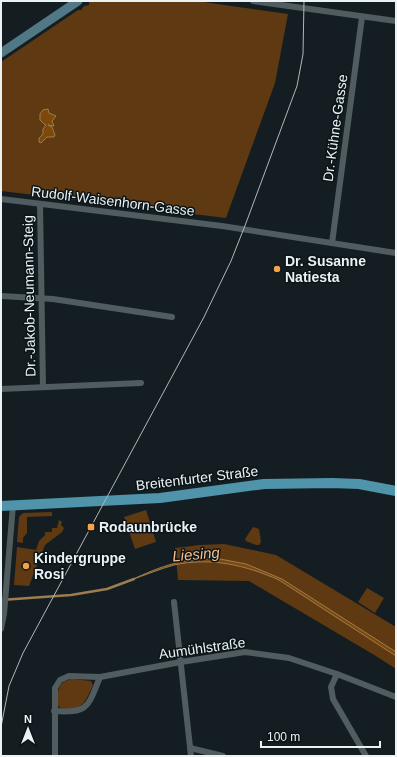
<svg xmlns="http://www.w3.org/2000/svg" width="397" height="757" viewBox="0 0 397 757" font-family="Arial,sans-serif">
  <rect width="100%" height="100%" fill="#141e22"/>
  <g fill="#5f3911">
    <polygon points="91,1 196,1 288,14 275,83 226,218 1,191 1,62 78,10 81,10 84,6 89,5 89,2"/>
    <polygon points="146,510 156,542 135,549 124,517"/>
    <polygon points="52,512 52,516 27,517 27,533 23,538 23,543 17,542 19,517 23,513"/>
    <polygon points="59,520 62,522 61,525 64,528 62,532 45,545 29,586 14,585 17,547 36,550 39,541 45,535 45,532 52,532 52,528 57,528"/>
    <polygon points="253,527 259,529 261,542 259,545 256,545 246,541 245,539"/>
    <polygon points="224,544 276,555 396,627 396,669 376,656 249,581 178,580 175,548 200,545"/>
    <polygon points="367,588 384,598 375,613 358,602"/>
    <path d="M72 679 91 681 93 685C85 703 82 712 60 708L57 704C58 691 57 682 72 679Z"/>
  </g>
  <g fill="#7c490a" stroke="#9d7c50">
    <polygon points="48,109 49,113 56,116 52,121 54,126 48,125 52,127 55,135 54,137 47,137 41,143 39,142 39,138 43,134 43,129 46,125 44,124 40,120 40,114 43,110"/>
    <path d="M220 559 246 564 282 579 396 652V656L279 580C245 565 211 557 174 565 160 569 145 575 131 580 164 565 183 558 220 559Z"/>
  </g>
  <g fill="none" stroke-linecap="round" stroke-linejoin="round">
    <polyline stroke="#9d7c50" stroke-width="2.5" points="1,600 71,595 107,589 134,579"/>
    <g stroke="#505c60" stroke-width="6">
      <polyline points="253,1 396,21"/>
      <polyline points="1,199 222,226 396,253"/>
      <polyline points="40,204 43,387"/>
      <polyline points="332,243 362,17"/>
      <polyline points="1,296 53,299 172,317"/>
      <polyline points="1,389 141,383"/>
      <polyline points="174,602 191,756"/>
      <polyline points="1,629 4,614 13,505"/>
      <polyline points="337,674 331,687 333,699 366,756"/>
      <path d="M54 711C89 714 88 706 100 677"/>
      <polyline points="190,748 223,756"/>
      <polyline points="55,756 55,688 60,680 69,676 100,677 181,662 245,652 289,658 337,674 396,697"/>
    </g>
    <polyline stroke="#507885" stroke-width="9" points="1,53 78,1"/>
    <polyline stroke="#4f94aa" stroke-width="10" points="1,506 160,498 264,484 332,483 359,484 396,491"/>
    <polyline stroke="#b0b7bb" stroke-width="1" points="1,727 9,686 23,653 204,317 231,261 246,223 297,86 303,54 304,1"/>
  </g>
  <g fill="#f7a248" stroke="#0b1519" stroke-width="1.5">
    <circle cx="277" cy="269" r="4"/>
    <rect x="87" y="523" width="8" height="8" rx="2"/>
    <circle cx="26" cy="566" r="4"/>
  </g>
  <g text-anchor="middle" dominant-baseline="central" stroke-width="3" stroke-linejoin="round" paint-order="stroke">
    <g font-size="14" fill="#ebf2f5" stroke="#0b1519">
      <text transform="translate(335 128) rotate(-82)">Dr.-Kühne-Gasse</text>
      <text transform="translate(113 201) rotate(7)">Rudolf-Waisenhorn-Gasse</text>
      <text transform="translate(29 296) rotate(-91)">Dr.-Jakob-Neumann-Steig</text>
      <text transform="translate(197 478) rotate(-7)">Breitenfurter Straße</text>
      <text transform="translate(202 648) rotate(-8)">Aumühlstraße</text>
    </g>
    <g font-size="14" font-weight="bold" fill="#ebf2f5" stroke="#0b1519" text-anchor="start">
      <text x="285" y="261">Dr. Susanne<tspan x="285" dy="16">Natiesta</tspan></text>
      <text x="99" y="527">Rodaunbrücke</text>
      <text x="34" y="558">Kindergruppe<tspan x="34" dy="16">Rosi</tspan></text>
    </g>
    <g font-size="15" font-style="italic" fill="#f6bf8c" stroke="#0b1519">
      <text transform="translate(196 554) rotate(-5)">Liesing</text>
    </g>
  </g>
  <rect width="397" height="757" fill="none" stroke="#ebf2f5" stroke-width="4"/>
  <g transform="translate(28 729)" stroke="#0b1519" stroke-width="3" paint-order="stroke">
  <path d="M0-3L7 15L0 10L-7 15Z" fill="#ebf2f5"/>
  <text y="-6" font-size="11" font-weight="bold" text-anchor="middle" fill="#ebf2f5">N</text>
  </g>
  <path d="M261 741v6h119v-6" fill="none" stroke="#ebf2f5" stroke-width="2"/>
  <text x="267" y="741" font-size="12" fill="#ebf2f5" stroke="#0b1519" stroke-width="3" paint-order="stroke">100 m</text>
</svg>
